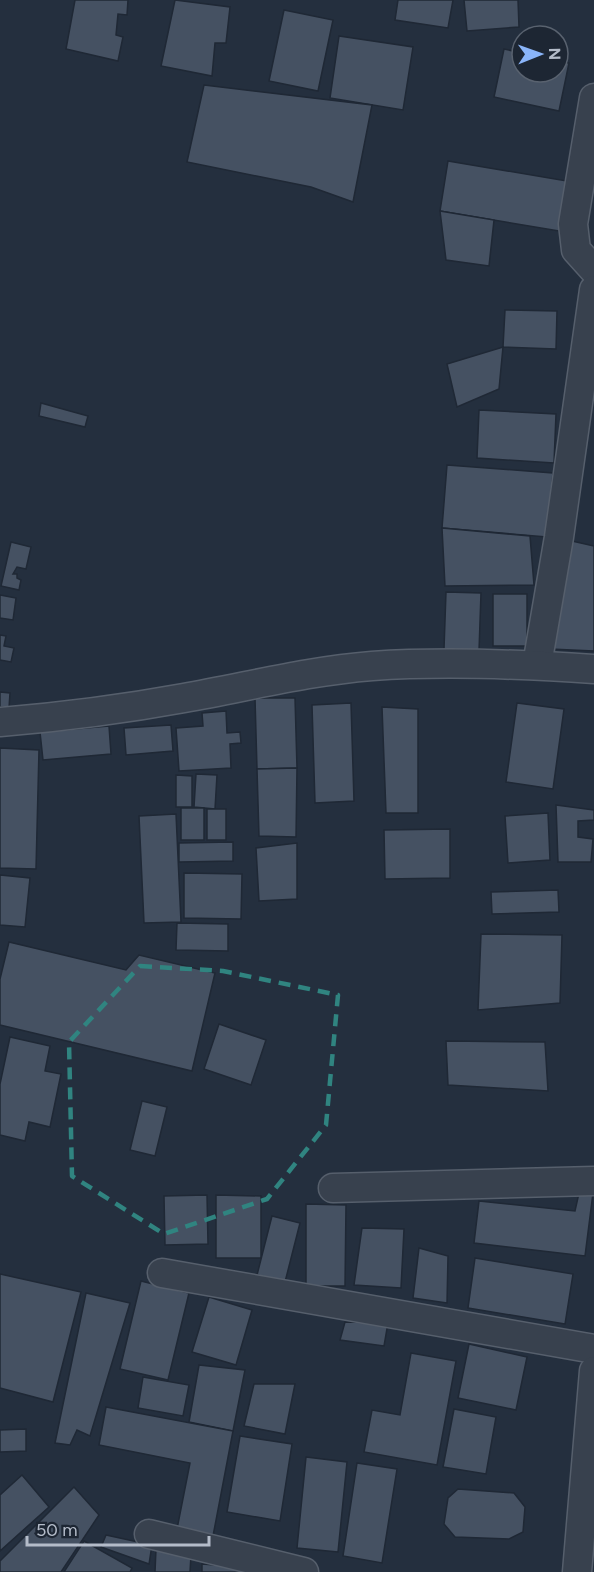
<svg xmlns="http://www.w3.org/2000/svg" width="594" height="1572" viewBox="0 0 594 1572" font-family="Figtree,sans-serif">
  <rect width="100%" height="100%" fill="#242f3e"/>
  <g fill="#455162" stroke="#1f2835" stroke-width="1.5">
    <polygon points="75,0 128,0 127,15 118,14 116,35 123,37 118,61 66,49"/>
    <polygon points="175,0 230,7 226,43 215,43 212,76 161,66"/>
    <polygon points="398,0 453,0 448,28 395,20"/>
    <polygon points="464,0 518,0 519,27 467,31"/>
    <polygon points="284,10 333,20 318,91 269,81"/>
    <polygon points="339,36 413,47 403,110 330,98"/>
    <polygon points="504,49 522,53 522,72 558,72 558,61 569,63 559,111 494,97"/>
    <polygon points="204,85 372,105 353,202 311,187 187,162"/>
    <polygon points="448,161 573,182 565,232 440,211"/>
    <polygon points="440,211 494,220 489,266 446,260"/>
    <polygon points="505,310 557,311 556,349 503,347"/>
    <polygon points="503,347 499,389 457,407 447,364"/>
    <polygon points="41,403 88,416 85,427 39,416"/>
    <polygon points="479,410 556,414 554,463 477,458"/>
    <polygon points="447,465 553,473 547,537 442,528"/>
    <polygon points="442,528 530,536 534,585 445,586"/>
    <polygon points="572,541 594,546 594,651 550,649"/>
    <polygon points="11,542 31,547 26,569 17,567 13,574 17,574 17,578 21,580 19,590 1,586"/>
    <polygon points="446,592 481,593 479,651 444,649"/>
    <rect x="493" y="594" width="34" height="52"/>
    <polygon points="0,595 16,598 13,620 0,618"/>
    <polygon points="0,635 6,636 4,646 14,648 11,662 0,660"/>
    <polygon points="0,692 10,693 9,708 0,707"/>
    <polygon points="255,698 295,698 297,768 257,769"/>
    <polygon points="351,703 354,801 315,803 312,705"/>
    <polygon points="517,703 564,709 553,789 506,782"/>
    <polygon points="382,707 418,709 418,813 386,813"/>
    <polygon points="226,711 227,733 240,732 241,743 230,744 231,768 179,771 176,728 203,726 202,713"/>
    <polygon points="171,725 173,751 126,755 124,728"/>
    <polygon points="109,726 111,754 43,760 40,732"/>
    <polygon points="0,748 39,750 36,869 0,868"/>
    <polygon points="297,768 296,837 259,836 257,769"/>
    <polygon points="196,774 217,775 215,809 194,807"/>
    <polygon points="176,775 192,776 192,807 176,807"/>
    <polygon points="556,805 594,810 594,820 578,821 578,837 593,839 591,862 558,862"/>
    <rect x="181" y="808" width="23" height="32"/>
    <rect x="207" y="809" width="19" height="31"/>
    <polygon points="548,813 550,860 508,863 505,816"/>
    <polygon points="176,814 181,922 144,923 139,816"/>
    <polygon points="450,829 450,878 385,879 384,830"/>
    <polygon points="233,842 233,861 179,862 179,843"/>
    <polygon points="297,843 297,899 259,901 256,848"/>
    <polygon points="184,873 242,874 241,919 184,918"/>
    <polygon points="0,875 30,878 25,927 0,925"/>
    <polygon points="558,890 559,912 492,914 491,892"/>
    <polygon points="177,923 228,924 228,951 176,950"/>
    <polygon points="481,934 562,935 560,1003 478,1010"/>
    <polygon points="9,942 126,970 139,955 215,973 192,1071 0,1025 0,979"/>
    <polygon points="219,1024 266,1040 251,1085 204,1069"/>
    <polygon points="10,1037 50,1046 45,1071 61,1074 50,1127 29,1122 25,1141 0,1135 0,1084"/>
    <polygon points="446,1041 545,1042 548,1091 448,1085"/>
    <polygon points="142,1101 167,1107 155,1156 130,1150"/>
    <polygon points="579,1193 593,1193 585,1256 474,1243 479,1201 575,1211"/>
    <polygon points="207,1195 208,1244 165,1245 164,1196"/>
    <polygon points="216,1195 261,1196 261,1258 216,1258"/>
    <polygon points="306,1204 346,1205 345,1286 306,1286"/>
    <polygon points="272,1216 300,1223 285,1282 257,1275"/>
    <polygon points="362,1228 404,1229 401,1288 354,1285"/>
    <polygon points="419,1248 448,1256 447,1303 413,1298"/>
    <polygon points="475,1258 573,1274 565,1324 468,1308"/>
    <polygon points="0,1274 81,1292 53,1402 0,1388"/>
    <polygon points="141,1281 189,1293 168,1380 120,1369"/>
    <polygon points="86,1293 130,1303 90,1436 77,1430 70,1445 55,1443"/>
    <polygon points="209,1297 252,1310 236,1365 192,1352"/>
    <polygon points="345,1322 388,1323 384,1346 340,1340"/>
    <polygon points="469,1344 527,1357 516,1410 458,1398"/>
    <polygon points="411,1353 456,1361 437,1465 364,1452 372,1410 400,1415"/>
    <polygon points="199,1365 245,1370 233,1431 189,1422"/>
    <polygon points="143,1377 189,1385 183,1416 138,1408"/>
    <polygon points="254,1384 295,1384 285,1434 244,1426"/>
    <polygon points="106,1407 233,1431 213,1536 177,1529 190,1463 99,1445"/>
    <polygon points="454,1409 496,1417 486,1474 443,1467"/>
    <polygon points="26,1429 26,1451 0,1452 0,1430"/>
    <polygon points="240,1436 292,1444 280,1521 227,1512"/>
    <polygon points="306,1457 347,1462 338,1552 297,1548"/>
    <polygon points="357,1463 397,1469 382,1563 343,1556"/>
    <polygon points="22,1475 49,1507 0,1551 0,1495"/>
    <polygon points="74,1487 99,1515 61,1572 0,1572 0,1561"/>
    <polygon points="458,1489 514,1493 525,1507 523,1532 509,1539 455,1537 444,1524 448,1498"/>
    <polygon points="106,1535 152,1545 149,1564 101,1547"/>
    <polygon points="84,1541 132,1568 130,1572 64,1572"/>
    <polygon points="156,1549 191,1555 190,1572 155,1572"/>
    <polygon points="202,1564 241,1567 243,1572 202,1572"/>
  </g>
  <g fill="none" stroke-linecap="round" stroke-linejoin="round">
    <defs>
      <g id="minor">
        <polyline points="594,98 573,224 576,250 594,270"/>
        <polyline points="537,665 559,537 594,290"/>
        <path d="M0 722C61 717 124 709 184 698 247 687 308 671 372 666 446 661 520 664 594 669"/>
        <polyline points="333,1188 594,1181"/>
        <polyline points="162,1273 594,1349"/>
        <polyline points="149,1534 304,1572"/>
        <polyline points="577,1572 594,1371"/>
      </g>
    </defs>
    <use href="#minor" stroke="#565f6c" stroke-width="31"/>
    <use href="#minor" stroke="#38414e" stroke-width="28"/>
  </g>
  <path fill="none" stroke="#308480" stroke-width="4.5" stroke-dasharray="12 8" stroke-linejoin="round" d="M140 966 223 971 338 995 326 1125 267 1199 164 1234 72 1176 69 1042Z"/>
  <g transform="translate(540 54) rotate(89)"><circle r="28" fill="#1d2633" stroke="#59626f" stroke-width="1.5"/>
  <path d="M0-4.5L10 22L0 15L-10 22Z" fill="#8ab4f8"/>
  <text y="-9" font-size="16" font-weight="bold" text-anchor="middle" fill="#b4bcc9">N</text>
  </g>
  <path d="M27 1536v9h182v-9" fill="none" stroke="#b4bcc9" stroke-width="3"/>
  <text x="36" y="1536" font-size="18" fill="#b4bcc9" stroke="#1d2633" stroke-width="4.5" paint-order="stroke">50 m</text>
</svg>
